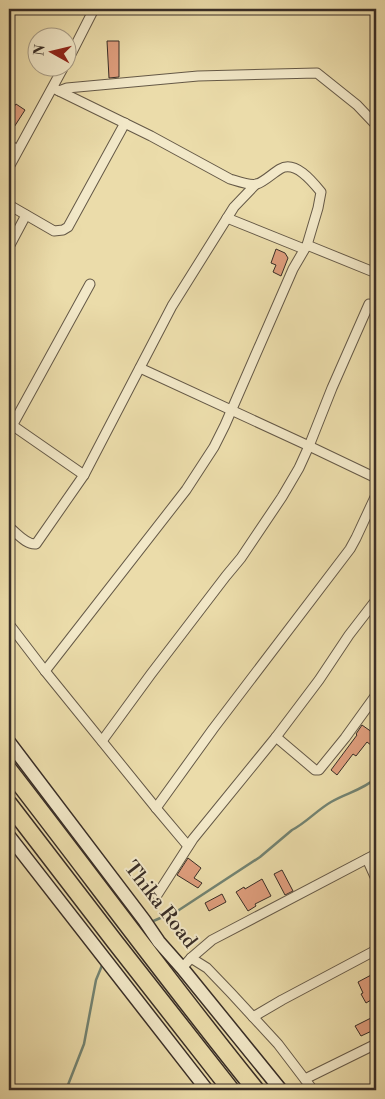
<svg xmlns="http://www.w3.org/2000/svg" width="385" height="1099" viewBox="0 0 385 1099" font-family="'Libre Bodoni',serif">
  <rect width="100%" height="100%" fill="#ebdcaa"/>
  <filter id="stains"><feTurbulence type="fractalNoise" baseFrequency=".004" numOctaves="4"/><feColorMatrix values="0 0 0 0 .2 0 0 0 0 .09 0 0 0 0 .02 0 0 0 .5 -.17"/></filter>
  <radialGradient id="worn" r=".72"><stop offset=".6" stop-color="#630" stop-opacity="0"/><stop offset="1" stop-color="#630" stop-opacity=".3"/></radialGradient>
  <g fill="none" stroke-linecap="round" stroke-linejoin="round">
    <g stroke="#728372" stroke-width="2.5">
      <path d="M151 922 179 910 260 857 292 830C306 823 317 810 331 802 346 793 363 790 376 778"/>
      <polyline points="66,1090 84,1044 96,980 103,963"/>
    </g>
  </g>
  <g fill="#de9d7c" stroke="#382d26">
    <polygon points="107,41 119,41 119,77 109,78"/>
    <polygon points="16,104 25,110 9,135 9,114"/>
    <polygon points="276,249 285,253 288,258 281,276 273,272 276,265 271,263"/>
    <polygon points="362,725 376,735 376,749 367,742 356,756 353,754 337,775 331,770 357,735 356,734"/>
    <polygon points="188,858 201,868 194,878 202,883 198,888 177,875"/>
    <polygon points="282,870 293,891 285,895 274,874"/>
    <polygon points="262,879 271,896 255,904 256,906 248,911 236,892 244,887 245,889"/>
    <polygon points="222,894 226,902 209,911 205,903"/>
    <polygon points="373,974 376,979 376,997 366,1003 361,994 363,993 358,982"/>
    <polygon points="373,1017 376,1024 376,1029 361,1036 355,1026"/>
  </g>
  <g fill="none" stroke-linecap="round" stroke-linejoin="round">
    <defs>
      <g id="street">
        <polyline points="68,60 94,9"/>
        <polyline points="59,91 67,88 198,76 317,73 357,105 376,125"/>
        <polyline points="9,144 17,151"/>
        <polyline points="9,167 63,68"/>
        <polyline points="9,205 54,231 63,230 68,227 125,123"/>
        <polyline points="227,218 304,249"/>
        <polyline points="307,245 376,273"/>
        <polyline points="9,247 26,215"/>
        <polyline points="140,368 309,446 376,478"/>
        <polyline points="9,423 84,475"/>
        <polyline points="12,426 90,284"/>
        <path d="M9 527C17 533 26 545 36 544L84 475 172 306 234 207 256 184"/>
        <polyline points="9,624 45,671 156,808 188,846"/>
        <path d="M45 671 186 490 214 447 225 425 293 269 307 245 318 208 321 192C312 181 295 160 280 169 273 173 264 182 257 184 250 186 237 181 230 179L151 136 53 88"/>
        <polyline points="276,737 315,770 319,770 345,738 376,695"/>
        <polyline points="102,741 151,674 226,576 241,558 282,497 299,468 309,446 332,388 369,304"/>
        <polyline points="156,808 213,729 350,549 356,538 376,495"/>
        <polyline points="367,859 376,879"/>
        <polyline points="157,895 193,839 276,737 319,680 349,635 376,600"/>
        <polyline points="191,958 207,968 231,993 278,1044 313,1090"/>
        <polyline points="182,968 191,958 212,940 376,854"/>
        <polyline points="253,1017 282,1000 376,950"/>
        <polyline points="305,1079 376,1044"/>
      </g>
      <g id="secondary">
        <polyline points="9,742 144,920 159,942 182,968 281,1090"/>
        <polyline points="9,836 207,1090"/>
      </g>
      <g id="highway">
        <path d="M9 770C92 877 171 985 256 1090"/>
        <polyline points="9,804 115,942 231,1090"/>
      </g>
    </defs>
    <use href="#street" stroke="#655947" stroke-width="11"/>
    <use href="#secondary" stroke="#382d26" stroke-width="15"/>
    <use href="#highway" stroke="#382d26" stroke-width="19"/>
    <use href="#street" stroke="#f2e8c8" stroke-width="9"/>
    <use href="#secondary" stroke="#f2e8c8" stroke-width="12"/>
    <use href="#highway" stroke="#ebdcaa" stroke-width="16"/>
  </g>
  <g text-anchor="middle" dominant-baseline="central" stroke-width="4" stroke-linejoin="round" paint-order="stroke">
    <g font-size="20" fill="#382d26" stroke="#f2e8c8">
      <text transform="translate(160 905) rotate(52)">Thika Road</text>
    </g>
  </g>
  <rect width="385" height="1099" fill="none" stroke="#ebdcaa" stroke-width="30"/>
  <rect x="10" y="10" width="365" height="1079" fill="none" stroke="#382d26" stroke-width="2.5"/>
  <rect x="15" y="15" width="355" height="1069" fill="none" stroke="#382d26"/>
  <g transform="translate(52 52) rotate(278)"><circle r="24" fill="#f2e8c8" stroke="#a89d87"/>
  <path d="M0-4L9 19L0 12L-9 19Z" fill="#8f2418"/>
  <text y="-8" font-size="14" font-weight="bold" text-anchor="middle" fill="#382d26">N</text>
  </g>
  <rect width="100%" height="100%" filter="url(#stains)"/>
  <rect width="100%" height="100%" fill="url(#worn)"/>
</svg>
